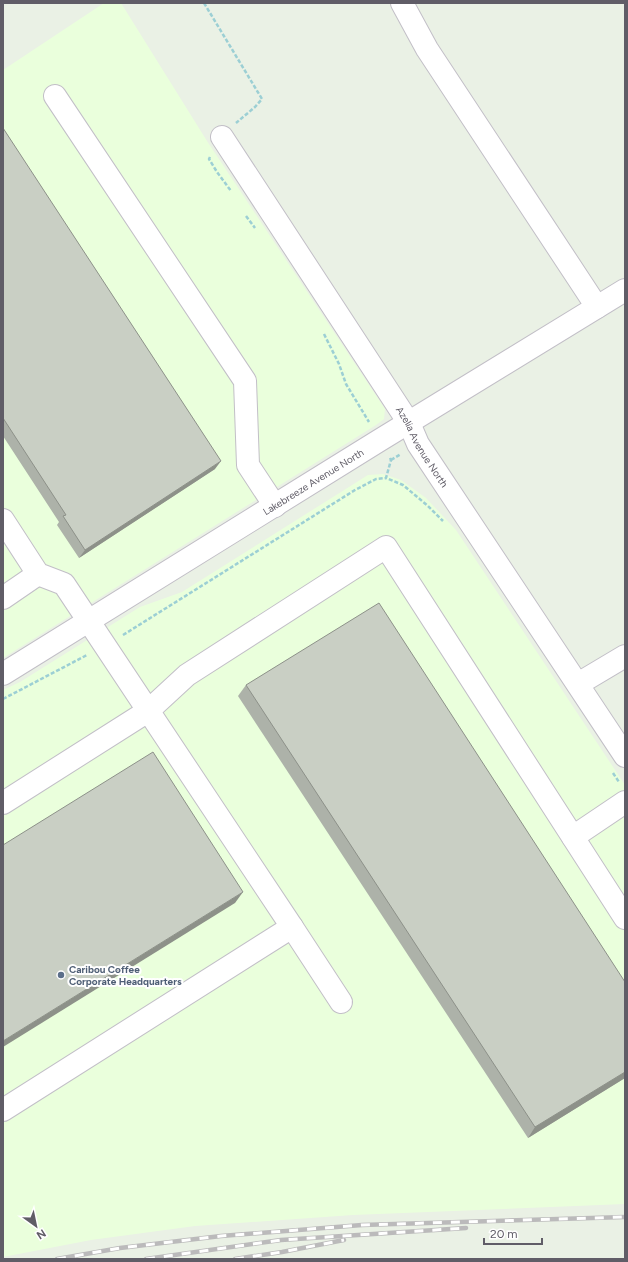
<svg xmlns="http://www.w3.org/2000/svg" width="628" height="1262" viewBox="0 0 628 1262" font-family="Figtree,sans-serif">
  <rect width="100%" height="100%" fill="#eaf1e5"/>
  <g fill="#eaffdc">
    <polygon points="104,3 121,3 207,141 385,409 384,419 376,425 3,658 3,70"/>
    <polygon points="383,474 401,480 426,498 456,530 625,785 625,1204 353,1215 195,1226 91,1240 3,1257 3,690 20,682 140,607 182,592 368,475"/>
  </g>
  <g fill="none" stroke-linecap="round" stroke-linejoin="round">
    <defs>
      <g id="minor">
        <polyline points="402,3 427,49 597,307"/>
        <polyline points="55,96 245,381 248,465 275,506"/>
        <path id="s1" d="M222 137 409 423 418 444 625 756"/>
        <polyline points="3,520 38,574 64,584 292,927 3,1110"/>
        <polyline points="3,598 38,574"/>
        <path id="s2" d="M3 674 380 440 625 290"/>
        <polyline points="578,684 625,656"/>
        <polyline points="3,803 148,711 187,675 386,547 625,918"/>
        <polyline points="573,837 625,802"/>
        <polyline points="292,927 341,1002"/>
      </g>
    </defs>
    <use href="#minor" stroke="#c2bfc7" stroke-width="24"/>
    <g stroke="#9ccfd4" stroke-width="2.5" stroke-dasharray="4 2" stroke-linecap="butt">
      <polyline points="204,3 262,99 255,107 236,123"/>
      <polyline points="210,157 209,159 217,172 231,191"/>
      <polyline points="246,216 255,228"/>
      <polyline points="324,334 339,364 346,384 369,422"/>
      <polyline points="390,458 391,460 386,478 403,485 428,506 443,521"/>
      <polyline points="391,460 401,454"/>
      <polyline points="123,635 355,490 376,479 386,478"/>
      <polyline points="3,699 87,655"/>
      <polyline points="613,773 619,782"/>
    </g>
    <use href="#minor" stroke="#fff" stroke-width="22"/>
    <defs>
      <g id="rail">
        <polyline points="57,1259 120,1248 221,1236 362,1225 625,1217"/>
        <polyline points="146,1259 281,1240 466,1228"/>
        <polyline points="235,1259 282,1252 344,1240"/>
      </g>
    </defs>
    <use href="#rail" stroke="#bbbabb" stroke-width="4.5"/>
    <use href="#rail" stroke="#fff" stroke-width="3" stroke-dasharray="9" stroke-linecap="butt"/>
  </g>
  <g fill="#adb2a9">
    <polygon points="3,128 215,469 79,558 57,525 59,522 3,436"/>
    <polygon points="246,685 625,982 625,1078 528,1138 238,696"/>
  </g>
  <g fill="#8d9189">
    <polygon points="221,461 215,469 79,558 85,550"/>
    <polygon points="243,892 235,903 3,1047 3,1041"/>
    <polygon points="625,1072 625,1078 528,1138 535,1127"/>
  </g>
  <g fill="#c9cfc4" stroke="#8d9189">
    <polygon points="3,128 221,461 85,550 63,516 66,515 3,418"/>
    <polygon points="379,603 625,982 625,1072 535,1127 246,685"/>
    <polygon points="153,752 243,892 3,1041 3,845"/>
  </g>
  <circle fill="#5c6f8a" stroke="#fff" stroke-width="1.5" cx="61" cy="975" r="4"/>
  <g text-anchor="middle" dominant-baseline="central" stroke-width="4" stroke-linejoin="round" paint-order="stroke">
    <g font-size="10" fill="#605d67" stroke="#fff">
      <text stroke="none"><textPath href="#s1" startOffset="369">Azelia Avenue North</textPath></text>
      <text stroke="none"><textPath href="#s2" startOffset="365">Lakebreeze Avenue North</textPath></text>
    </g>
    <g font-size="10" font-weight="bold" fill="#4e5e75" stroke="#fff" text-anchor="start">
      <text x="69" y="969">Caribou Coffee<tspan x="69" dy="12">Corporate Headquarters</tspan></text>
    </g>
  </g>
  <rect width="628" height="1262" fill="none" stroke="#605d67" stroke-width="8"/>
  <g transform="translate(36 1226) rotate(147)" stroke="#ffffff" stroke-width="3" paint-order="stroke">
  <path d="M0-3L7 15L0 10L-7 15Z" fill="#605d67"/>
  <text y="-6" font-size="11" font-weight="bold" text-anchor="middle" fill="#605d67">N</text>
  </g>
  <path d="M484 1238v6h58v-6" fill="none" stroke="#605d67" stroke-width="2"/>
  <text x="490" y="1238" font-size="12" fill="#605d67" stroke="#ffffff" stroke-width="3" paint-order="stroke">20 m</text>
</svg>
